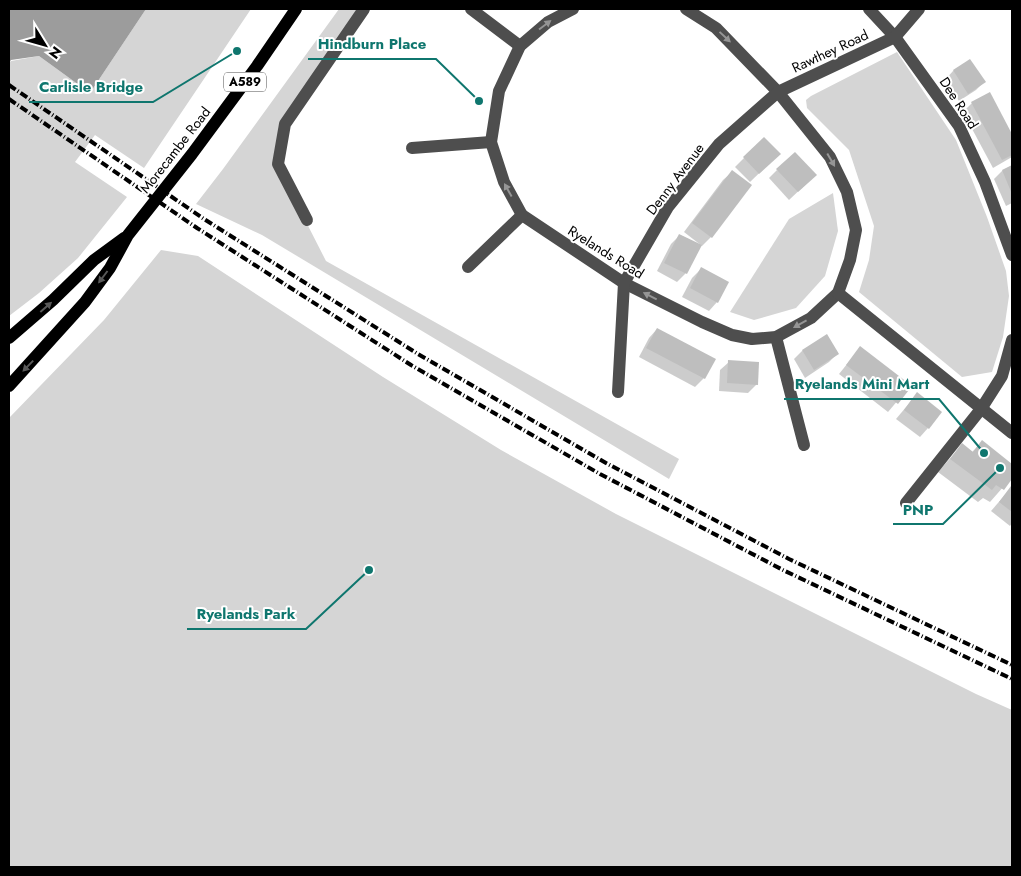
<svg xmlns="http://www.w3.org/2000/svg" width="1021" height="876" viewBox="0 0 1021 876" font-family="Jost,sans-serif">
  <rect width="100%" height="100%" fill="#fff"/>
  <g fill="#d5d5d5">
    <polygon points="146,9 251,9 144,168 95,135 75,162 127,197 78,258 39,293 9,316 9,63 11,61 39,56 90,93"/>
    <polygon points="339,9 359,9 279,125 275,161 326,261 679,459 669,479 262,235 196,204 223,169"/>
    <polygon points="897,52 956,140 987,217 1006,271 1009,296 1003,337 992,372 962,377 859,292 869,260 874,226 849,150 807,108 806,100 811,96"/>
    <polygon points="833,193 838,231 825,276 796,308 754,320 730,312 789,219"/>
    <polygon points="161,250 198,256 383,377 501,450 616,514 976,694 1012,710 1012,867 9,867 9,418 104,320"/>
  </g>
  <polygon fill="#9c9c9c" points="9,9 146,9 90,93 39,56 11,60 9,63"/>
  <g fill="#0003">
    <polygon points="970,61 984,82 976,90 959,101 945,80 953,71"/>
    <polygon points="989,94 1012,137 1012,157 993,168 963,112 972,103"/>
    <polygon points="764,138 779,154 750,182 735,167"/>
    <polygon points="1012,166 1012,203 1006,206 994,179 1002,171"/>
    <polygon points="777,170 806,184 789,200 769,178"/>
    <polygon points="732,172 750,185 711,237 702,246 684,232 723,180"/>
    <polygon points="680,235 700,245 686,273 677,282 657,271 671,244"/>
    <polygon points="701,269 717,302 709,311 682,297 692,278"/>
    <polygon points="657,329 714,360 704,378 695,387 639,357 649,338"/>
    <polygon points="826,336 838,353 829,362 805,378 794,359 802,351"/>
    <polygon points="860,348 910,386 888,412 839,374"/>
    <polygon points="729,362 757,384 748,393 719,391 720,370"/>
    <polygon points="917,394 928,428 920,437 896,419"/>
    <polygon points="982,442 1012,465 1012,477 990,502 983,498 978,502 938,472 962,445 972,452"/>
    <polygon points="1011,488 1012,523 1010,526 991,511"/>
  </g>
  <g fill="#bebebe">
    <polygon points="970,59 986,82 968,94 953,70"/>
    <polygon points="990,92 1012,134 1012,155 1002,160 971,102"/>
    <polygon points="764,137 781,154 759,174 743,157"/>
    <polygon points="795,152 817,175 798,192 776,169"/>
    <polygon points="1012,165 1012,194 1002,170"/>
    <polygon points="732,170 752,185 712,238 692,223"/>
    <polygon points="679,234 702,245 687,274 664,263"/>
    <polygon points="701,267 729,282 718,303 690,288"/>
    <polygon points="657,328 716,359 705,379 646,348"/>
    <polygon points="827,334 839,354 814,370 802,350"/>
    <polygon points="860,346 912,386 898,404 846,365"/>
    <polygon points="728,360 759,362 758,385 727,383"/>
    <polygon points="917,392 942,412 929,429 904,410"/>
    <polygon points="982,440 1012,464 1012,479 1004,490 996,485 992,490 950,459 962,443 973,452"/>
    <polygon points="1011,486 1012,487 1012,512 999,502"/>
  </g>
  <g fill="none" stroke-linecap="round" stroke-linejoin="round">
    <g stroke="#4e4e4e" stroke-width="12">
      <polyline points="471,9 520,46"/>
      <polyline points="573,9 548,22 520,46 499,91 491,142 504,182 522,215 624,283 702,322 732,335 752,339 776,337 811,318 838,293 850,260 856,230 847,192 830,157 778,92 716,28 686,9"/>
      <polyline points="869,9 895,37 959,126 985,182 1012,255"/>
      <polyline points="412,148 491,142"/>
      <polyline points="307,220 278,164 285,124 364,9"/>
      <polyline points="468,267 522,215"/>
      <polyline points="838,293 1012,433"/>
      <polyline points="776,337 804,445"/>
      <polyline points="618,392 624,283 668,207 719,144 778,92 895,37 919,9"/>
      <polyline points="906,503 981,409 1002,376 1012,340"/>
    </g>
    <g stroke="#000" stroke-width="12">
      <polyline points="9,338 53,300 94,260 124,238"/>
      <polyline points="9,386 85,302 110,268 128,235 192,154 257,66 296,9"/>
    </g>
    <g stroke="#000" stroke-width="4" stroke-dasharray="8 2.5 1 2.5" stroke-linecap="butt">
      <polyline points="9,85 204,219 418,354 606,463 789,559 1012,665"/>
      <polyline points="9,99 197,228 411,365 600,474 783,570 1012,679"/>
    </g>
  </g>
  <defs><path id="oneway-solid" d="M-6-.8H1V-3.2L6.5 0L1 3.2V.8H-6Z" transform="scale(1.25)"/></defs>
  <g fill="#959595">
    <use href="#oneway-solid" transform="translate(545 25) rotate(-37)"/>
    <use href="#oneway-solid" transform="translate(725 37) rotate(43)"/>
    <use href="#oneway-solid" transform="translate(831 160) rotate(60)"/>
    <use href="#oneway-solid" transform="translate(508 190) rotate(-119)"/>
    <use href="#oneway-solid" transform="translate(650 296) rotate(-153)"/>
    <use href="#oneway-solid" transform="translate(800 324) rotate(151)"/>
  </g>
  <g fill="#595959">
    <use href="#oneway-solid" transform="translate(103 277) rotate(127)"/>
    <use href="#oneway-solid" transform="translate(46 307) rotate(-41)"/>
    <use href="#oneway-solid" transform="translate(28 366) rotate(134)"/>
  </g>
  <g text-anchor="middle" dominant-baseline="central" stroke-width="4" stroke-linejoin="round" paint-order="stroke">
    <rect fill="#fff" stroke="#4c4c4c" stroke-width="1" x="224" y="72.5" width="42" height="19" rx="4"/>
    <g font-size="12" font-weight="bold" fill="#000">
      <text x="245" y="82">A589</text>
    </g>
    <g font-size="14" fill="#000" stroke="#fff">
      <text transform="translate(830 51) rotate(-25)">Rawthey Road</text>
      <text transform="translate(959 103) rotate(57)">Dee Road</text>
      <text transform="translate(175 150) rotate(-52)">Morecambe Road</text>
      <text transform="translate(675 179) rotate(-53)">Denny Avenue</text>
      <text transform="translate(606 252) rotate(32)">Ryelands Road</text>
    </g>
  </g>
  <path fill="none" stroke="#0f766e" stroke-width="2" d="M479 101L436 59H308M237 51L153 102H29M984 453L939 399H784M1000 468L943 524H893M369 570L306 629H187"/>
  <g fill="#0f766e" stroke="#fff" stroke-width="2">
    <circle cx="479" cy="101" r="5"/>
    <circle cx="237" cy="51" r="5"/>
    <circle cx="984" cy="453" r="5"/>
    <circle cx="1000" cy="468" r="5"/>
    <circle cx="369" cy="570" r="5"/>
  </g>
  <g font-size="15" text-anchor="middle" font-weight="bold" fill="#0f766e" stroke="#fff" stroke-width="4" stroke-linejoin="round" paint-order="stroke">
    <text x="372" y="49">Hindburn Place</text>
    <text x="91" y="92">Carlisle Bridge</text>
    <text x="862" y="389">Ryelands Mini Mart</text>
    <text x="918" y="515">PNP</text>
    <text x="246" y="619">Ryelands Park</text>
  </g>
  <rect width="1021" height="876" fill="none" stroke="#000000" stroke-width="20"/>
  <g transform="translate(45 45) rotate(127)" stroke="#ffffff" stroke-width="4" paint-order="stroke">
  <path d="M0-4L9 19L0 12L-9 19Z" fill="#000000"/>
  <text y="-8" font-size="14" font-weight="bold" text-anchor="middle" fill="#000000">N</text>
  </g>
</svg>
